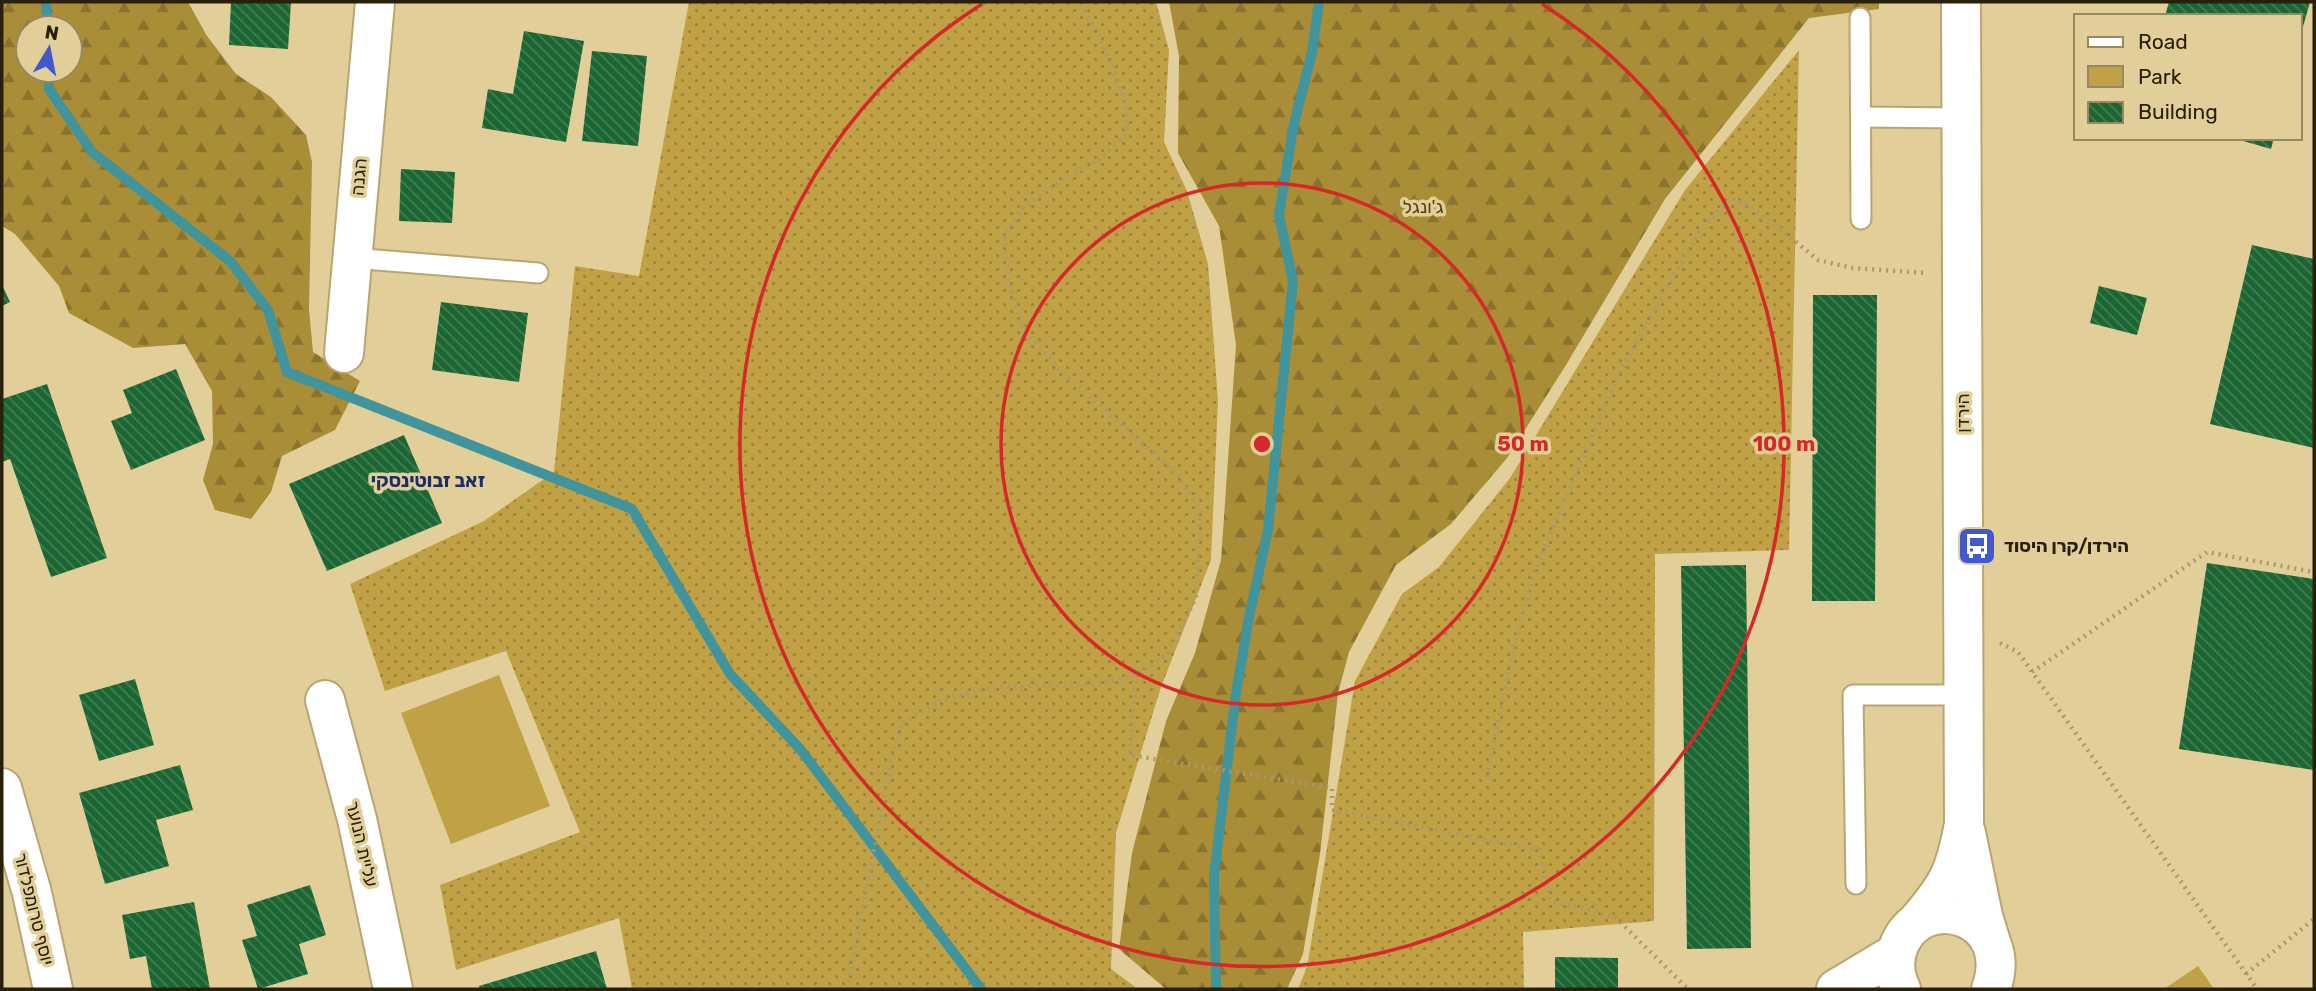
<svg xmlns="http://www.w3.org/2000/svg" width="2316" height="991" viewBox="0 0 2316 991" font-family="Rubik,'Noto Sans Hebrew',sans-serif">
  <defs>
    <pattern id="grass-dots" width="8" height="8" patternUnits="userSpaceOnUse" patternTransform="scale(1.75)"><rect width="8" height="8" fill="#c1a146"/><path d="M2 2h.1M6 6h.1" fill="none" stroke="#9d8339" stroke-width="1.8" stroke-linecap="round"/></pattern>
    <pattern id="forest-firs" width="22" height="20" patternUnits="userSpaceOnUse" patternTransform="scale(1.75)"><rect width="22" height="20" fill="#aa8d37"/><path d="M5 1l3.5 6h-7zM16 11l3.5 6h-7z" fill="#8a732d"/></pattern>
    <pattern id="building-back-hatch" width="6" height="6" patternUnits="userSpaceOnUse" patternTransform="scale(1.75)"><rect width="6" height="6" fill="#1b6733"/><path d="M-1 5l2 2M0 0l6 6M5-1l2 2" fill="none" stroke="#447c54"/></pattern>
  </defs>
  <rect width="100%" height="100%" fill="#e2ce99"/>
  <g fill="url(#grass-dots)">
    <polygon points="689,2 1156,2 1169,50 1164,142 1187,191 1208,264 1218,401 1211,560 1161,687 1116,833 1111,969 1138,989 632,989 619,918 456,970 440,885 580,832 506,651 385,691 350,584 484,521 554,472 575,266 639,276"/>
    <polygon points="1799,50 1789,550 1655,554 1654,921 1523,932 1524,989 1298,989 1307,967 1355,681 1402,594 1439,567 1510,478 1685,190"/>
  </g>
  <g fill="url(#forest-firs)" fill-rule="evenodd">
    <path d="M2 2H188L207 36 236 74 271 97 306 135 312 162 309 309 313 352 360 381 335 430 282 456 271 492 251 519 215 510 203 480 213 444 212 391 185 344 133 348 69 313 59 286 15 234 2 226ZM28 28H70V70H28Z"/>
    <polygon points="1169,2 1879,2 1879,9 1809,18 1665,199 1566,365 1507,458 1451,524 1396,565 1349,652 1338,693 1320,854 1303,954 1287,989 1166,989 1119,949 1132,853 1166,721 1195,653 1221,560 1236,345 1219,226 1178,153 1179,56"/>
  </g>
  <g fill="#c1a146">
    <polygon points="499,675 550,806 451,844 401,713"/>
    <polygon points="2198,966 2214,989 2164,989"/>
  </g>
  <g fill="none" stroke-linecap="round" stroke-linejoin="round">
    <g stroke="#41949b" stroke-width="10">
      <polyline points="46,2 47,28"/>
      <polyline points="48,70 49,89 92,152 230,261 268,310 287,372 632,509 730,674 801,750 981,989"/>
      <polyline points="1216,989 1214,875 1236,693 1249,617 1268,530 1293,281 1279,215 1293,128 1312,52 1319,2"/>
    </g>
  </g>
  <g fill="url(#building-back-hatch)">
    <polygon points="231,2 291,2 288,49 229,45"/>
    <polygon points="2169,2 2310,2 2301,34 2300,16 2165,16"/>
    <polygon points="524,31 584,41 566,142 482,128 488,89 513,94"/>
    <polygon points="592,51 647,56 638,146 582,141"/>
    <polygon points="2233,138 2274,138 2271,149"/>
    <polygon points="401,169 455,172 452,223 399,221"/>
    <polygon points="2252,245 2314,259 2314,448 2210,424"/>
    <polygon points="2,285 10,302 2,306"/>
    <polygon points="2099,286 2147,298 2137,335 2090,323"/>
    <polygon points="1813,295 1877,295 1875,601 1812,601"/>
    <polygon points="441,302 528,313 519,382 432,370"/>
    <polygon points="176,369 205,440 131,470 111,421 132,413 123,390"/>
    <polygon points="47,384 107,558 51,577 10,459 2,462 2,399"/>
    <polygon points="404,435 442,523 327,571 289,484"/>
    <polygon points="2207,563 2314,579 2314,770 2179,749"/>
    <polygon points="1746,565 1751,948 1687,949 1681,566"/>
    <polygon points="135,679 154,745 99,761 79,695"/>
    <polygon points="180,765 193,810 156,820 169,866 105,884 79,793"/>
    <polygon points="310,885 326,935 299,944 308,974 258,989 242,940 257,936 247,905"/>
    <polygon points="194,902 210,989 152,989 146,956 130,959 122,915"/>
    <polygon points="596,951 607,989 480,989 479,986"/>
    <polygon points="1555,957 1618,958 1618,989 1555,989"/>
  </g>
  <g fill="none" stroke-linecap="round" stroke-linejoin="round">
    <defs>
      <g id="service">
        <polyline points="1860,18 1861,219"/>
        <polyline points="1861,117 1962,118"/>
        <polyline points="352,258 538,273"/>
        <polyline points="1856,884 1853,695 1964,695"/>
      </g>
      <g id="minor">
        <polyline points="344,353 375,2"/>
        <polyline points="325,700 357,819 393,989"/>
        <polyline points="2,788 32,893 53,989"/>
        <polyline points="1836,989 1896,953"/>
      </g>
      <g id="tertiary">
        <polyline points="1966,833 1983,916 1990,939"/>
        <path d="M1915 924C1948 886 1955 873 1964 824L1961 2"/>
        <path d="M1901 989C1894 974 1893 958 1900 943 1925 888 2017 916 1991 989"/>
      </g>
    </defs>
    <use href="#service" stroke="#b9a572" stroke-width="23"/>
    <use href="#minor" stroke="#b9a572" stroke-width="42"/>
    <use href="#tertiary" stroke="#b9a572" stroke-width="42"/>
    <g stroke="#aa996e" stroke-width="4.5" stroke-dasharray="2 5" stroke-linecap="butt">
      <polyline points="2000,643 2018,652 2257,989"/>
      <polyline points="2032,672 2207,552 2314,572"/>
      <polyline points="1136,674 1130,755 1332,788 1332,810 1539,850 1550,900 1615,917 1688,989"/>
      <polyline points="1487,777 1512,653 1535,571 1580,463 1623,366 1699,232 1731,198 1762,214 1818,260 1852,268 1927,273"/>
      <polyline points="2246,974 2314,919"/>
      <polyline points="847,989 889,772 902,723 944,699 995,687 1100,684 1136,674 1166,656 1196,598 1200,512 1179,476 1062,372 1023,328 1008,279 1005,235 1023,208 1057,183 1099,160 1125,135 1126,104 1103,43 1079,2"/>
    </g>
    <use href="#service" stroke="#fff" stroke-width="19"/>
    <use href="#minor" stroke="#fff" stroke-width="38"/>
    <use href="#tertiary" stroke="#fff" stroke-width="38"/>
  </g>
  <g fill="none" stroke="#d62828" stroke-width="3.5">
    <circle cx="1262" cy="444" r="261"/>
    <path d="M1542 4A522 522 0 1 1 982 4"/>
  </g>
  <defs>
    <symbol id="bus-square" viewBox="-11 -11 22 22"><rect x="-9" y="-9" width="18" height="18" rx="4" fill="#4159cc" stroke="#e2ce99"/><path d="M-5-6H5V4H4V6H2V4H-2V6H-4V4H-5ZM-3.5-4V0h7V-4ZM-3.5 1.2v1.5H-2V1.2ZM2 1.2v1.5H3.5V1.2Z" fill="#fff"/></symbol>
  </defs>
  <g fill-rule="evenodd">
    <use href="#bus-square" x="1955" y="524" width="44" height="44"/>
  </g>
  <g text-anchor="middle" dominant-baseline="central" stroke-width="7" stroke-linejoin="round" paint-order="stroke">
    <g font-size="18" fill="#28200b" stroke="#e2ce99">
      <text transform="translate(359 177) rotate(-85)">הגנה</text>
      <text transform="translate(1963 413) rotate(-90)">הירדן</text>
      <text transform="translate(362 844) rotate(77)">עליית הנוער</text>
      <text transform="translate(34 909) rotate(76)">יוסף טרומפלדור</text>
    </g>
    <g font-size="18" fill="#504011" stroke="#e2ce99">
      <text x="1423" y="207">ג'ונגל</text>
    </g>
    <g font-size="18" font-weight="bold" fill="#28200b" stroke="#e2ce99" text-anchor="start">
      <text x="2004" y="546">הירדן/קרן היסוד</text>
    </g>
    <g font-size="19" font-weight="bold" fill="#1f2d65" stroke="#e2ce99">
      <text x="428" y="480">זאב זבוטינסקי</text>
    </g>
  </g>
  <circle cx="1262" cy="444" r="10" fill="#d62828" stroke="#e2ce99" stroke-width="3.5"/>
  <g font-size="21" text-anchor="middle" font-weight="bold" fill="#d62828" stroke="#e2ce99" stroke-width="7" stroke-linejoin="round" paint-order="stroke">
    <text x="1523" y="451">50 m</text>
    <text x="1784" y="451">100 m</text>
  </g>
  <rect width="2316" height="991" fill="none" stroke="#28200b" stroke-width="7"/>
  <rect x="2074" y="14" width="228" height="126" fill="#e2ce99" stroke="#988860" stroke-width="2"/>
  <rect x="2088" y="37" width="35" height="10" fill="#ffffff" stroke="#988860" stroke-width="2"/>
  <text x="2138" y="49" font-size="21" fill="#28200b">Road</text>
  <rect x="2088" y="66" width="35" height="21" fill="#c1a146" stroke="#988860" stroke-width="2"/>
  <text x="2138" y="84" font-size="21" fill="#28200b">Park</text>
  <rect x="2088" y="102" width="35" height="21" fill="url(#building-back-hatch)" stroke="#988860" stroke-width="2"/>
  <text x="2138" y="119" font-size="21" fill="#28200b">Building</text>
  <g transform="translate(49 49) rotate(10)"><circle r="33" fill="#e2ce99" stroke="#988860" stroke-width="2"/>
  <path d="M0-5L12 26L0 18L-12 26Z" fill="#4159cc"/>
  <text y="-10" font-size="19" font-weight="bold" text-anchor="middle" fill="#28200b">N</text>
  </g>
</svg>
